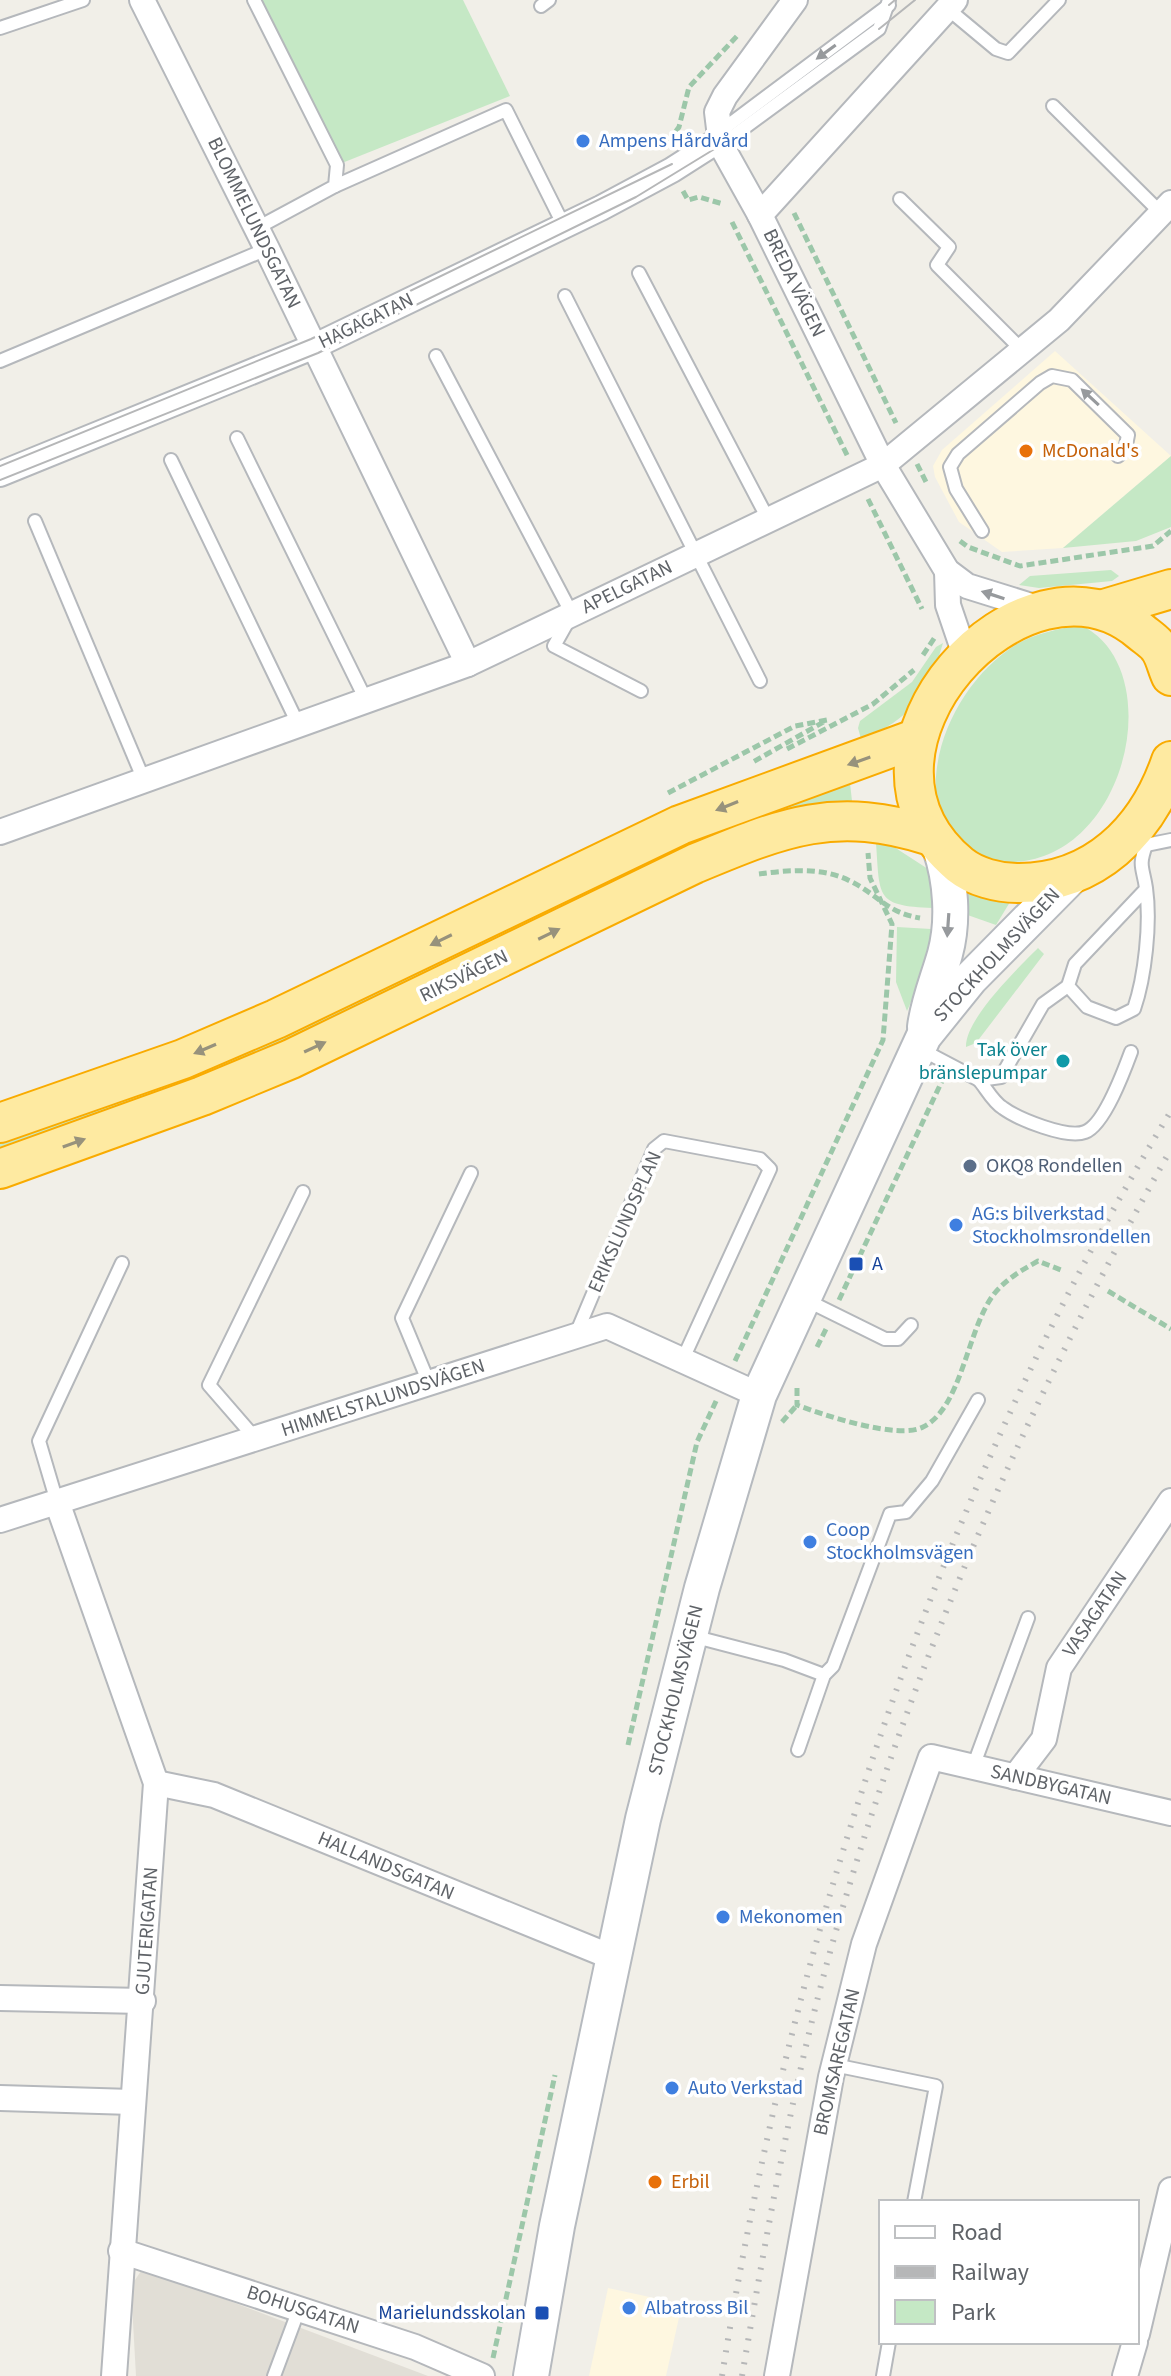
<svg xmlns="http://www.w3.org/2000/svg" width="1171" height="2376" viewBox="0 0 1171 2376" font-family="'Source Sans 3',sans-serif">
  <rect width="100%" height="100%" fill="#f1efe8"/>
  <g fill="#fef7e0">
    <polygon points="1055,351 1171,456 1063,548 1002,552 959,522 935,477 933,466 942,450"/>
    <polygon points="608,2288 682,2304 666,2376 589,2376"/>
  </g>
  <polygon fill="#e1ded6" points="141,2271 171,2279 428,2376 136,2376 131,2286"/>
  <g fill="#c5e8c5">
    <polygon points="254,0 463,0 510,96 337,165"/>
    <polygon points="1171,456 1171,527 1136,541 1063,548"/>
    <polygon points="1111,570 1119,576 1112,581 1039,588 1019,585 1030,576"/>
    <path d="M1081 625C1171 669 1126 865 1007 862 989 861 970 855 960 840 953 830 939 816 937 804 928 744 966 675 1017 644 1036 633 1059 629 1081 625Z"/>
    <path d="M943 643C928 694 911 720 861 739L858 728 860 721 912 682 936 647Z"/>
    <polygon points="850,783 852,801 802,809 284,1047 0,1154 0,1141 694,835"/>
    <path d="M876 843 891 845 928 869 933 908C875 906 880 897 876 843Z"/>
    <polygon points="962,888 1010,902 996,925 959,912"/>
    <polygon points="897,927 931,929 931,956 907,1011 896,982"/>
    <path d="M1038 948 1044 954 976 1043 966 1047C965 1019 1018 968 1038 948Z"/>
  </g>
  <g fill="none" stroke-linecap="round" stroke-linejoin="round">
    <defs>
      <g id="service">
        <polyline points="254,0 337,165 335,186 257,228"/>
        <polyline points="541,6 549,0"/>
        <polyline points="948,9 996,49 1008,53 1059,0"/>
        <polyline points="0,28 83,0"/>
        <polyline points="1053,106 1161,213"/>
        <polyline points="718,133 889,5"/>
        <polyline points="721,145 879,29 889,0"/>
        <polyline points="335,186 506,110 564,226"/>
        <polyline points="900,199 949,247 937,265 1023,351"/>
        <polyline points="639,273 768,519"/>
        <polyline points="565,296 760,681"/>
        <polyline points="436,356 572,614 554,646 641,691"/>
        <polyline points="0,361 267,249"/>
        <polyline points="237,438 367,702"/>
        <polyline points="171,460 299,726"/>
        <polyline points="35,521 143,778"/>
        <polyline points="982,531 956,489 950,467 958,454 1040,383 1052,376 1072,380 1128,435 1125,450 1118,456"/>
        <polyline points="1140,841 1146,845 1171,840"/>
        <path d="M1146 845C1138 867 1143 867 1146 888 1151 923 1145 977 1134 1009L1116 1018 1087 1007 1068 986 1075 964 1146 889"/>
        <polyline points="922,1050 979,1080 1001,1077 1043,1004 1068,986"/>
        <path d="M979 1080C986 1088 993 1102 1003 1108 1018 1119 1067 1139 1085 1132 1104 1125 1124 1071 1131 1052"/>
        <polyline points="806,1300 885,1339 898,1339 911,1325"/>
        <polyline points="576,1334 654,1149 664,1141 760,1159 770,1169 682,1361"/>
        <polyline points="429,1383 402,1318 471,1173"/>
        <polyline points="255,1438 209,1385 303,1192"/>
        <polyline points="57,1502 39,1441 122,1263"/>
        <polyline points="692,1636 784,1660 824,1675"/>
        <polyline points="798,1750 824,1675 833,1666 890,1514 906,1512 932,1481 978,1400"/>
        <polyline points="973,1767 1028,1618"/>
        <polyline points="834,2065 936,2086 914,2202"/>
        <polyline points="274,2376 299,2309"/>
        <polyline points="883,2376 889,2342"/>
      </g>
      <g id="minor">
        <polyline points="142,0 267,249 468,664"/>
        <polyline points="795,0 725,96 717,112 721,145 760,215 883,465 947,571 967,586 1044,610"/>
        <polyline points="760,215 955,0"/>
        <polyline points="0,474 315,346 601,208 672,170 719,140"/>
        <polyline points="947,571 948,605 965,655"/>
        <polyline points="0,832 468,664 883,465 1059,320 1171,203"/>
        <polyline points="57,1502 156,1783 114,2376"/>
        <polyline points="0,1520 607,1326 759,1395"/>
        <polyline points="1015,1777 1044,1739 1059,1668 1171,1501"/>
        <polyline points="156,1783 214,1795 614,1958"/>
        <polyline points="0,1998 143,2001"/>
        <polyline points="0,2098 132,2102"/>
        <polyline points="121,2251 415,2347 482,2376"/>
        <polyline points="1137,2334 1171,2190"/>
        <polyline points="777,2376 831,2077 864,1944 931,1757 1171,1813"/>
        <polyline points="1125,2376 1135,2342"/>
      </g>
      <g id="secondary">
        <path d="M925 1027C928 1002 938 979 945 954 954 921 951 880 940 848"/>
        <polyline points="531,2376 557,2226 643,1819 702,1588 759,1395 924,1036 970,979 1072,876"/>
      </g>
      <g id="trunk">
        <polyline points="1104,609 1171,589"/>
        <path d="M1171 676C1167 668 1165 656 1159 648 1155 642 1147 637 1141 632 1026 532 822 751 960 865 975 877 998 883 1017 883 1094 884 1147 831 1171 761"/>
        <polyline points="0,1123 183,1059 276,1019 680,825 915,739"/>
        <path d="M0 1169 202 1096 291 1059 694 864C783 827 835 805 931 836"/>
      </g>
    </defs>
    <use href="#service" stroke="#b5b8bc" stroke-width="16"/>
    <use href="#minor" stroke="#b5b8bc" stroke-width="28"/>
    <use href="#secondary" stroke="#b6babf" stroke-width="38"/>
    <use href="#trunk" stroke="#f9ab00" stroke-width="42"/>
    <g stroke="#9cc7a9" stroke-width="5" stroke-dasharray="8 4" stroke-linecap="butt">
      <polyline points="669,141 679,127 689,87 738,35"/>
      <polyline points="683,191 688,200 699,197 723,204"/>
      <polyline points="794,213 896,423"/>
      <polyline points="732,222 848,457"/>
      <polyline points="917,464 927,484"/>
      <polyline points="868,499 922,609"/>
      <polyline points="960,541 968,547 1020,566 1153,546 1171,531"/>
      <polyline points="923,655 935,637"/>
      <polyline points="787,749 873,704 914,670"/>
      <polyline points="668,793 795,726 827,720 753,762"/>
      <path d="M759 874C788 870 823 867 850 881 879 895 885 912 920 918"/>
      <polyline points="1108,1291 1171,1329"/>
      <polyline points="839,1300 942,1081"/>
      <polyline points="817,1347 827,1327"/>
      <polyline points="735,1361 883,1040 892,924 870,878 868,853"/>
      <path d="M797 1388V1405C823 1415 898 1440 923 1427 962 1408 967 1329 994 1294 1006 1279 1022 1270 1038 1261L1061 1270"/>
      <polyline points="782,1422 797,1405"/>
      <polyline points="628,1745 697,1442 717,1399"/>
      <polyline points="493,2358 555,2075"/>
    </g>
    <use href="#service" stroke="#fff" stroke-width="12"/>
    <use href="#minor" stroke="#fff" stroke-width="24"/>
    <use href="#secondary" stroke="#fff" stroke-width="34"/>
    <use href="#trunk" stroke="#feeaa1" stroke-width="38"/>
    <g stroke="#b6b7b8" stroke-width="2">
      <polyline points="889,5 895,0"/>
      <polyline points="879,29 915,0"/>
      <polyline points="0,466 311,339 672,164"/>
      <polyline points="0,480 318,353 636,197 721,145"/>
    </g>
    <g stroke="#b6b7b8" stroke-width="6" stroke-dasharray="2 10" stroke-linecap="butt">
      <path d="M722 2376C792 1936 938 1492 1171 1111"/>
      <path d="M742 2376C767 2231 792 2087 832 1945 910 1666 1029 1400 1171 1149"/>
    </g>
  </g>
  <defs><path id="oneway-solid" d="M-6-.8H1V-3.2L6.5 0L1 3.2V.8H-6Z" transform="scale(2)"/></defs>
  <g fill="#979a9d">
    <use href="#oneway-solid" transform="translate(826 52) rotate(144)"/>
    <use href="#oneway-solid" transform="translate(1090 397) rotate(-137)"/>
    <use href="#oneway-solid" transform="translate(993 595) rotate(-162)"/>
    <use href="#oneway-solid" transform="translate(948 925) rotate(94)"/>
  </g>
  <g fill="#97927c">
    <use href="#oneway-solid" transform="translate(859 761) rotate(161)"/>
    <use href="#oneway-solid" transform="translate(727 806) rotate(158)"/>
    <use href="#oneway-solid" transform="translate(549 934) rotate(-26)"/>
    <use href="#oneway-solid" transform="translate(441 940) rotate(154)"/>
    <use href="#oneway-solid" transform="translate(315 1047) rotate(-25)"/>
    <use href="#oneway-solid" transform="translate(205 1049) rotate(157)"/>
    <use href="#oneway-solid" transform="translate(74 1143) rotate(-20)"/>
  </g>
  <g fill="#3f7fe0" stroke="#fff" stroke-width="3">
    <circle cx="583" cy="141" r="8"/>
    <circle cx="956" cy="1225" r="8"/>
    <circle cx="810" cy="1542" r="8"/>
    <circle cx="723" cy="1917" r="8"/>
    <circle cx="672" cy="2088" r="8"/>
    <circle cx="629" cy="2308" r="8"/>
  </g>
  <g fill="#e8710a" stroke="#fff" stroke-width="3">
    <circle cx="1026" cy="451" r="8"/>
    <circle cx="655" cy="2182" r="8"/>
  </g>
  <circle fill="#0f9aa8" stroke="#fff" stroke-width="3" cx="1063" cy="1061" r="8"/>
  <circle fill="#5c6f8a" stroke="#fff" stroke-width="3" cx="970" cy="1166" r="8"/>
  <g fill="#1a4fb4" stroke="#fff" stroke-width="3">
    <rect x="848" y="1256" width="16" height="16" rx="4"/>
    <rect x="534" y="2305" width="16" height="16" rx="4"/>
  </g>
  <g text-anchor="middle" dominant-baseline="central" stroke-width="7" stroke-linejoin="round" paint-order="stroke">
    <g font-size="20" fill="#366cbe" stroke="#fff" text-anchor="start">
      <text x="599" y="141">Ampens Hårdvård</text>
      <text x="972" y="1214">AG:s bilverkstad<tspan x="972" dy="23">Stockholmsrondellen</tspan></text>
      <text x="826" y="1530">Coop<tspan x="826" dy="23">Stockholmsvägen</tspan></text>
      <text x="739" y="1917">Mekonomen</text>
      <text x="688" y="2088">Auto Verkstad</text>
      <text x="645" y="2308">Albatross Bil</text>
    </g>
    <g font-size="20" fill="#5f6368" stroke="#fff">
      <text transform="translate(254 223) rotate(64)">BLOMMELUNDSGATAN</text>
      <text transform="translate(794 283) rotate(64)">BREDA VÄGEN</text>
      <text transform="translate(366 321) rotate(-26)">HAGAGATAN</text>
      <text transform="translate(627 587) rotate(-26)">APELGATAN</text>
      <text transform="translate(997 955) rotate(-47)">STOCKHOLMSVÄGEN</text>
      <text transform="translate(464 976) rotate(-26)">RIKSVÄGEN</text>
      <text transform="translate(625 1222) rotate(-66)">ERIKSLUNDSPLAN</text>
      <text transform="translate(383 1398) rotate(-18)">HIMMELSTALUNDSVÄGEN</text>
      <text transform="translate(1095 1614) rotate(-56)">VASAGATAN</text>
      <text transform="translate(676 1690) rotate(-76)">STOCKHOLMSVÄGEN</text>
      <text transform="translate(1051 1785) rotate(13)">SANDBYGATAN</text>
      <text transform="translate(386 1866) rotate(23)">HALLANDSGATAN</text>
      <text transform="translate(147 1931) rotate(-86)">GJUTERIGATAN</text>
      <text transform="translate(837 2062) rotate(-77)">BROMSAREGATAN</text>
      <text transform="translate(303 2310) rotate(18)">BOHUSGATAN</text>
    </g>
    <g font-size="20" fill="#c56008" stroke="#fff" text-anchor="start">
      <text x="1042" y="451">McDonald's</text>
      <text x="671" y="2182">Erbil</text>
    </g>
    <g font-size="20" fill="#0d838f" stroke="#fff" text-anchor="end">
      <text x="1047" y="1050">Tak över<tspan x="1047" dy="23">bränslepumpar</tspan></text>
    </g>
    <g font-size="20" fill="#4e5e75" stroke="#fff" text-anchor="start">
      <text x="986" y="1166">OKQ8 Rondellen</text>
    </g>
    <g font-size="20" fill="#164399" stroke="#fff" text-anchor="start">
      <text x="872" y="1264">A</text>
      <text x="526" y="2313" text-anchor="end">Marielundsskolan</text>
    </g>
  </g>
  <rect x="879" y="2200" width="260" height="144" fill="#ffffff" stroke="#bfc1c3" stroke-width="2"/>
  <rect x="895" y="2226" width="40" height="12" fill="#ffffff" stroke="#bfc1c3" stroke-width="2"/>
  <text x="951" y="2240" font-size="24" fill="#5f6368">Road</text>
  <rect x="895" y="2266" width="40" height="12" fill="#b6b7b8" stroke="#bfc1c3" stroke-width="2"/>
  <text x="951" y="2280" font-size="24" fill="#5f6368">Railway</text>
  <rect x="895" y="2300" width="40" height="24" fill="#c5e8c5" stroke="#bfc1c3" stroke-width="2"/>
  <text x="951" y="2320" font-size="24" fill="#5f6368">Park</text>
</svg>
